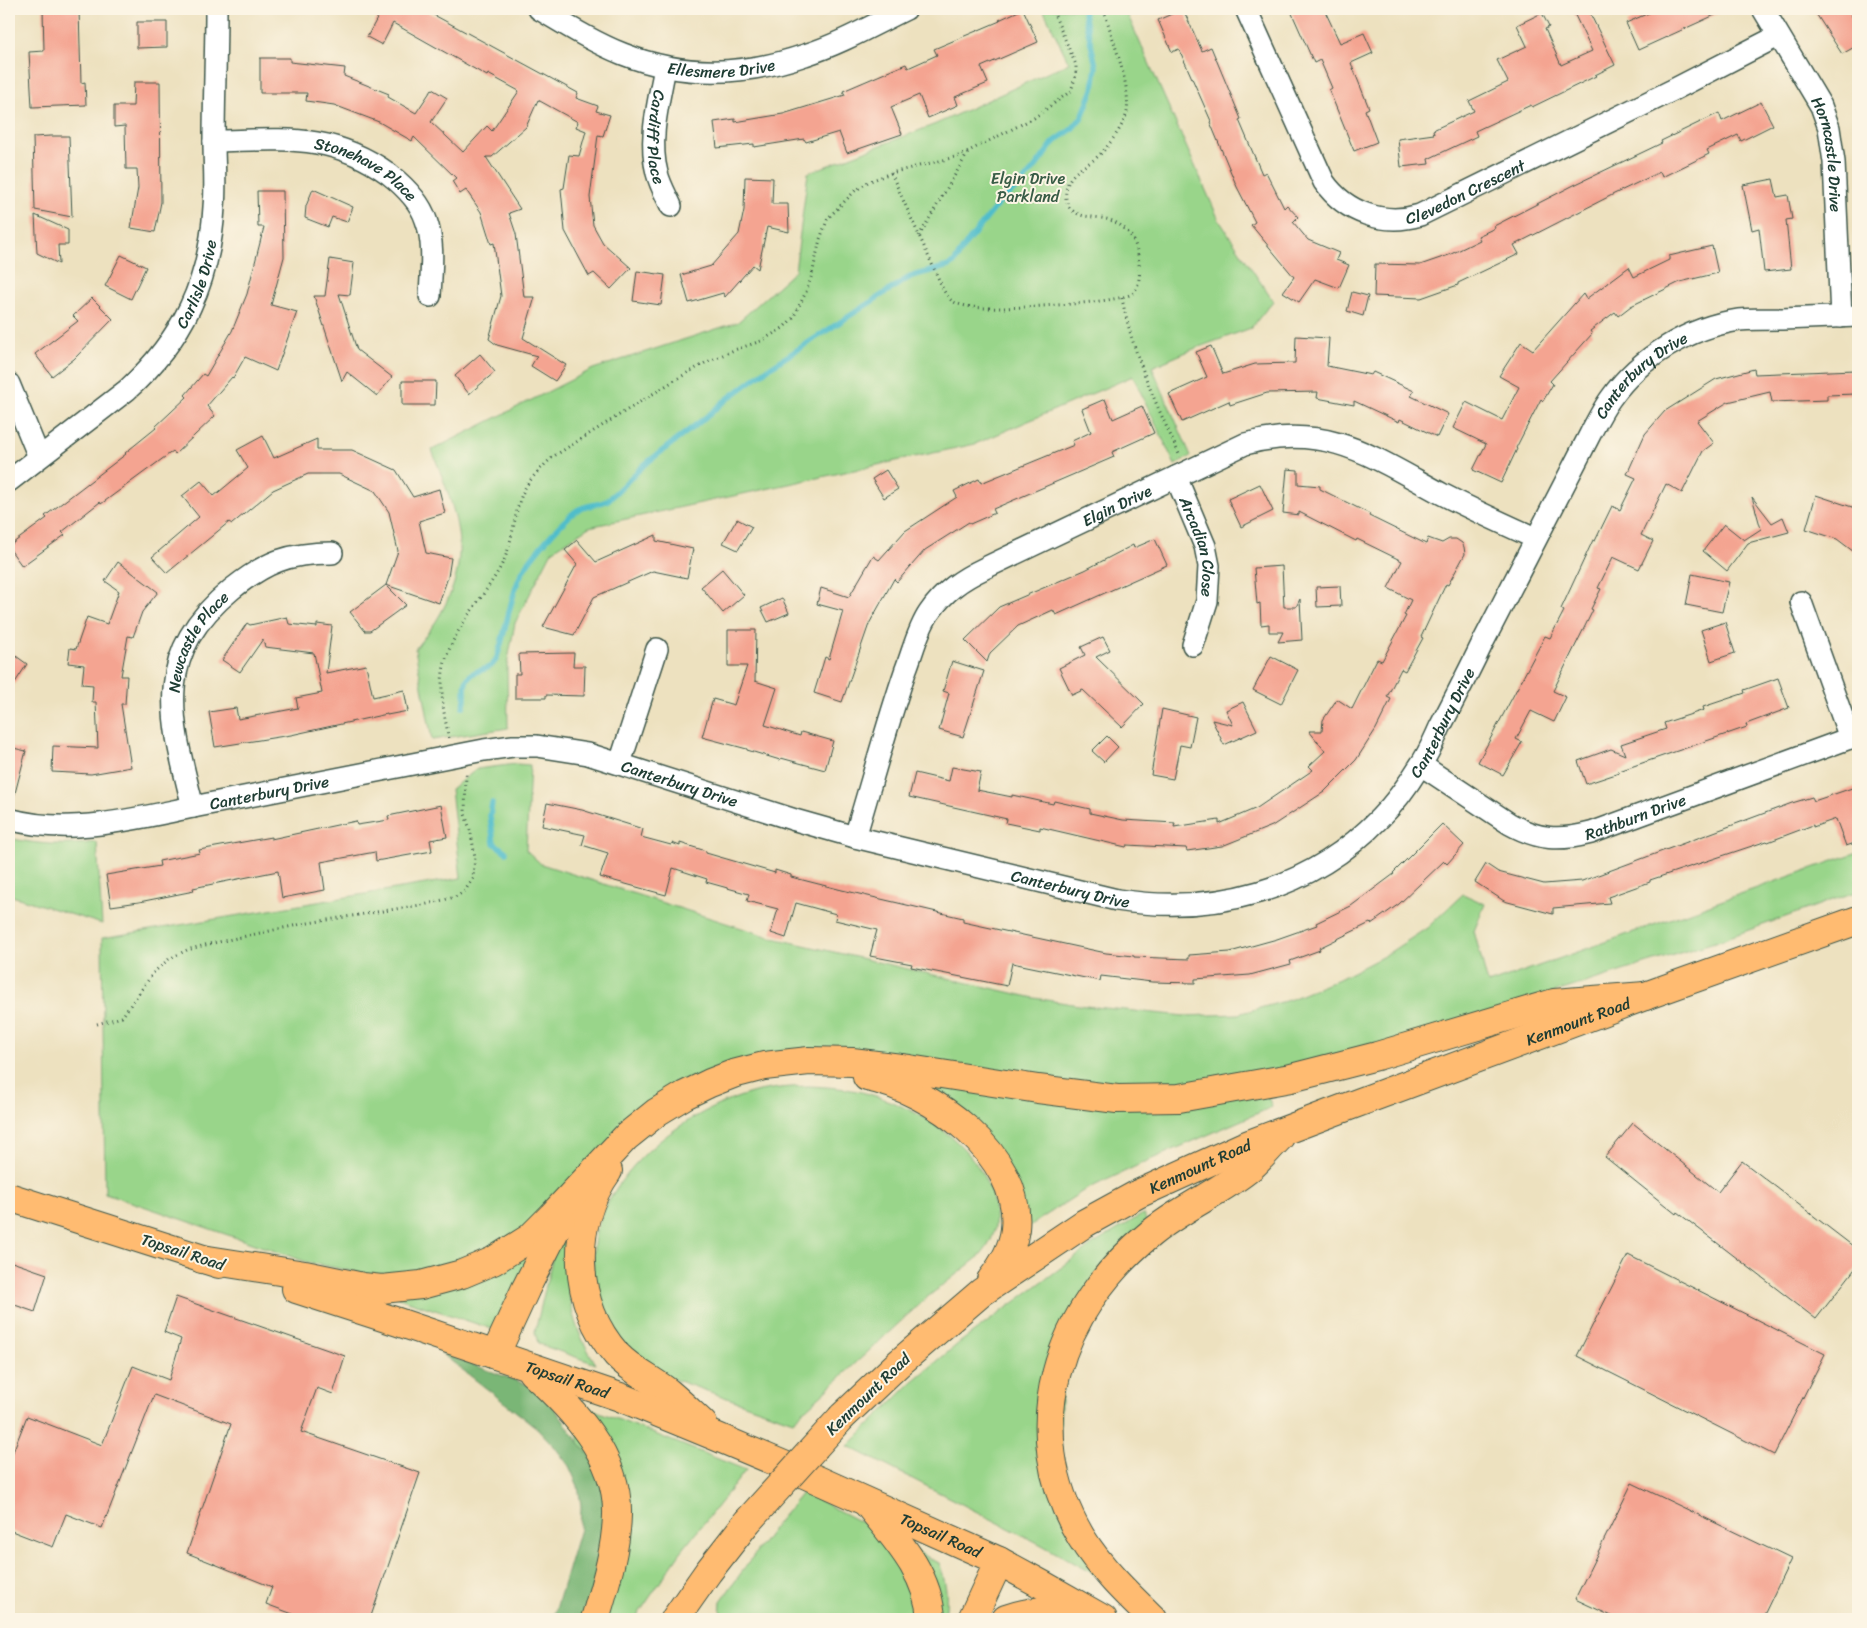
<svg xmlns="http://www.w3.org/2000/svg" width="1867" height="1628" viewBox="0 0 1867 1628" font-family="Sriracha,sans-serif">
  <rect width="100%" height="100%" fill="#fcf5e5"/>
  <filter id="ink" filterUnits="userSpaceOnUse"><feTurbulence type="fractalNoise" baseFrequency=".02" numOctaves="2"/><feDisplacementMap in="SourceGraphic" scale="10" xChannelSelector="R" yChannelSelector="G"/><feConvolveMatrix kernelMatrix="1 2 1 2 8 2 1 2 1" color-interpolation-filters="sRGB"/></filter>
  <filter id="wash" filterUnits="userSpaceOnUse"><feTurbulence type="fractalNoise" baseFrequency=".0096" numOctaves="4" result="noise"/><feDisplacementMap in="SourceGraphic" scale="20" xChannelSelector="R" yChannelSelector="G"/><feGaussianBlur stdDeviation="1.12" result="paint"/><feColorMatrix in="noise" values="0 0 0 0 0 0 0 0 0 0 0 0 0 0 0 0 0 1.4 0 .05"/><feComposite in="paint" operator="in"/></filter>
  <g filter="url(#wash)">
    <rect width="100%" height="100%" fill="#ede1bf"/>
    <g fill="#99d58a" stroke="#5c895f">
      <path d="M1043 9H1125L1219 220 1273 301 1251 328 1191 350 1152 367 1191 456 1175 465 1133 376 975 444 589 527 552 551 515 623 507 665 508 728 432 740 415 649C424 637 435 625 442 611 475 551 454 509 432 450L593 369 738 322 795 271 808 173 936 124 1069 63Z"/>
      <polygon points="516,764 530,765 526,850 541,864 773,938 1034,998 1085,1006 1184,1016 1238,1014 1289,1000 1339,979 1384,956 1427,928 1463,894 1485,904 1474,931 1488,984 1858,852 1858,891 1721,940 1375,1049 1175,1091 740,1060 534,1221 486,1255 400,1281 307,1262 105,1193 102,938 461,878 451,789 477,769"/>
      <path d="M9 838C39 845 66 846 97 842L102 924 9 895Z"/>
      <polygon points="914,1082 1267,1094 1272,1107 1145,1162 1083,1191 1022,1231 1021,1208"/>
      <path d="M808 1086C828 1087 849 1088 869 1094 919 1109 975 1142 991 1194 998 1218 998 1235 981 1255L925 1299 793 1421 610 1357C603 1343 593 1327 589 1312 587 1303 592 1277 593 1267 594 1255 593 1240 597 1229 618 1161 688 1110 755 1092 772 1088 790 1087 808 1086Z"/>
      <path d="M606 1177 569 1273C567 1309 578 1335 596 1364L544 1346 538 1343 535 1332 555 1247Z"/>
      <polygon points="1143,1214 1151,1230 1063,1345 1059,1458 1090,1533 1151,1605 1038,1543 848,1446 911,1383 959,1343 1092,1245"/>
      <polygon points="532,1244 504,1333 396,1297"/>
      <polygon points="574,1402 746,1470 680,1553 635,1619 601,1619"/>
      <path d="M803 1492 939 1563C946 1582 949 1599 944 1619H720L721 1601 777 1523Z"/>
    </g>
    <polygon fill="#7ab676" stroke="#4c7a55" points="441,1353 528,1385 555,1409 596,1466 608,1509 595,1580 582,1619 553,1619 580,1529 581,1506 578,1486 569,1466 554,1446 537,1428"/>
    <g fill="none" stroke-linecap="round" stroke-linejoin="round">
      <g stroke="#50bdcb" stroke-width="5.5">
        <path d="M463 707C468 697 462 686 468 678 476 666 490 675 497 657 506 631 509 603 519 579 527 560 560 523 576 511 586 504 598 506 608 500L644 465 710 414 722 403 766 370 905 280 912 276 949 266 954 263 965 245 1004 197 1017 188 1034 169 1054 142 1072 129 1082 117 1093 89 1096 66 1083 9"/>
        <polyline points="492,803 490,816 494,843 506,852"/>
      </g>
    </g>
    <g id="blocks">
      <g fill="#f4a491">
        <polygon points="43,9 79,9 81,83 85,82 86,105 32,107 29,52 44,51"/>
        <polygon points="367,9 423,9 578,93 576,98 598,106 596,111 610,115 603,136 598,135 590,197 593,225 603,243 631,268 611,289 594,273 589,276 565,231 561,189 564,188 569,155 579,156 586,131 576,127 578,122 538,100 526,127 492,157 486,157 520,209 509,213 516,234 524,297 535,297 523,338 566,365 555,381 531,366 537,356 497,345 489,339 501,296 494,243 491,244 481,212 466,190 460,194 452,181 456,178 414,137 412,141 379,122 334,105 306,101 307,93 260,93 260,58 290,58 290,62 345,68 344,76 389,94 388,97 416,113 432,89 447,98 431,122 463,152 487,126 492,131 519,91 488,74 487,76 393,23 382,45 367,37 379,15"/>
        <polygon points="1023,9 1038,42 981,67 988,83 955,97 958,105 928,118 919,95 891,107 902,134 847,153 839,132 806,142 804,139 754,147 754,144 717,148 714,122 735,119 735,122 783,114 845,95 843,91 906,64 908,68 937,55 934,49 1000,21 999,20"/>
        <polygon points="1183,9 1202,51 1211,47 1241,119 1239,120 1262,174 1266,172 1284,208 1287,205 1298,217 1293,222 1308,240 1339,253 1336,260 1349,265 1339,288 1315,279 1299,302 1283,292 1294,277 1251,225 1255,222 1237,187 1210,122 1211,121 1179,49 1172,52 1158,20"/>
        <polygon points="1290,9 1324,9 1340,43 1364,33 1373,53 1351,63 1369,108 1365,110 1377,142 1354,151 1329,90 1332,88 1320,60 1314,63"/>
        <polygon points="1572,9 1588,9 1615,65 1595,75 1596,76 1532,107 1531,105 1475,131 1477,136 1428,159 1429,164 1401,167 1398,139 1434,134 1433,130 1474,111 1469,101 1508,82 1497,60 1527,46 1517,25 1542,13 1549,27 1545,29 1561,65 1592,51"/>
        <polygon points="1658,9 1728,9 1638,50 1626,23"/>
        <polygon points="1813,9 1848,9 1858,27 1858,45 1842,54"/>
        <polygon points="137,22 167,22 167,47 137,48"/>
        <polygon points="134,82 160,82 161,202 155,232 131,228 138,188 137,169 126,169 125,126 114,127 114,106 133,106"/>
        <polygon points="1761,102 1773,125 1741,141 1738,135 1707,150 1709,154 1662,177 1660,172 1614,194 1514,245 1519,254 1458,283 1458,285 1421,298 1374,296 1375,264 1420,265 1449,255 1480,240 1478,236 1495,228 1494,226 1574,185 1662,143 1661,141 1719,113 1722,121"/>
        <polygon points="51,136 69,136 72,217 35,210 33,137"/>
        <polygon points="745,177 773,178 772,204 788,204 789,232 767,227 758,269 753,265 725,297 723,293 689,303 681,275 711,266 739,234 744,210"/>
        <polygon points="1773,179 1777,197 1788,195 1792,219 1786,220 1791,269 1764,272 1759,228 1752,230 1743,185"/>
        <polygon points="313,189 353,207 347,222 332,217 328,227 305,218 306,206"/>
        <polygon points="257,191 283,191 284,257 271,305 297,312 276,371 245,357 233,378 232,377 207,406 215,416 175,454 173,451 101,504 100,502 62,532 65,535 22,566 9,548 9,546 47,518 45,516 126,454 125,453 156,428 155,427 187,397 185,395 203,374 206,376 232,331 247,294 264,227 258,227"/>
        <polygon points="35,215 68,230 68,245 58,245 59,264 37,253"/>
        <polygon points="1712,246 1718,273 1680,282 1631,306 1618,316 1615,312 1590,331 1592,334 1550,381 1553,384 1543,401 1541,399 1516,448 1517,449 1501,483 1473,470 1486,444 1453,428 1466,402 1502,420 1519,387 1499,376 1521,342 1533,350 1583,294 1586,299 1629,267 1634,277 1669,260 1669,256"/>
        <polygon points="121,255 146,267 131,299 105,286"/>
        <polygon points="330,259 354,263 350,295 339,294 357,350 392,377 377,396 347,372 342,381 314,296 325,296"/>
        <polygon points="637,271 665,275 661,305 633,301"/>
        <polygon points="1352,292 1368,296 1363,316 1347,311"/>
        <polygon points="92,298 113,319 74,359 52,376 35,354 78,321 73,316"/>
        <polygon points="1296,336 1329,338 1327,366 1371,375 1373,372 1414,391 1411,396 1448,414 1437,437 1400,419 1399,422 1354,401 1354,405 1317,398 1318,392 1267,393 1230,405 1229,401 1182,422 1169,394 1207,377 1196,352 1211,346 1223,374 1255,364 1295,363"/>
        <polygon points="480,354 495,372 469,394 455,376"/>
        <polygon points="1754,369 1755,374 1855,370 1856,394 1827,395 1827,400 1772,402 1770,392 1728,402 1697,421 1714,443 1703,451 1682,493 1666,484 1641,535 1653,541 1639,569 1613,557 1598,588 1601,589 1591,609 1593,610 1553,691 1566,697 1554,722 1531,711 1516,739 1522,742 1503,775 1478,762 1545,636 1550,638 1564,611 1561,609 1593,540 1595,541 1612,506 1620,510 1636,478 1627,474 1645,434 1665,411 1716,379"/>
        <polygon points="402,381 436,381 435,405 402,405"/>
        <polygon points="1105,399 1113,419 1142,406 1154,433 1112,452 1114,457 993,509 995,513 970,524 969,522 925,550 897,582 894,579 869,624 842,702 814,693 825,657 829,659 843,611 817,604 821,588 849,597 873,556 879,560 905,531 957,497 954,491 979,479 981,483 1074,445 1072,441 1091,432 1082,409"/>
        <polygon points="263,436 274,458 317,439 317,450 352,450 396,470 413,497 439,489 445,513 419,521 426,553 451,558 448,577 439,603 386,585 398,551 389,512 375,491 339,474 308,474 273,490 232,524 229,522 167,573 152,557 199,517 182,496 201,481 214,496 248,468 237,450"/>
        <polygon points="1287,469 1298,470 1298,484 1320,486 1320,489 1370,514 1369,516 1426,544 1428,538 1442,543 1449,539 1456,539 1462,543 1464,547 1465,554 1448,585 1446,584 1421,637 1423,638 1405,671 1401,669 1387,697 1391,699 1376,729 1356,760 1324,792 1272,826 1222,846 1187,851 1186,848 1127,845 1126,847 1040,827 1040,830 1006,823 1007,819 909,797 915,773 949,781 952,767 981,772 977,790 1012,797 1012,795 1053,804 1054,801 1090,809 1090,813 1123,820 1175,823 1174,827 1219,820 1219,824 1257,808 1313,770 1309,766 1325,751 1309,731 1322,731 1323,720 1337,699 1352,709 1377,659 1382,661 1406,616 1404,615 1411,600 1388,588 1402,561 1357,539 1356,541 1299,512 1299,515 1283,513"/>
        <polygon points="886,470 898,489 884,498 872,479"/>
        <polygon points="1260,484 1273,511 1241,527 1228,499"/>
        <polygon points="1816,495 1858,509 1858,555 1837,539 1806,529"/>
        <polygon points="1752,497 1772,523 1783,517 1789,532 1748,543 1727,571 1703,551 1724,524 1744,540 1761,529"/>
        <polygon points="737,519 752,527 738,550 723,543"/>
        <polygon points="656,535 656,541 693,549 687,578 653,571 594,597 574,635 543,627 577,564 565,550 577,540 596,562"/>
        <polygon points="1155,539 1167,565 1056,615 1053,610 1018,626 990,653 987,662 965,640 999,607 1085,570 1133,545 1134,548"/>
        <polygon points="118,562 158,592 142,612 133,637 128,636 121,676 127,676 125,704 121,704 131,767 91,774 52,772 53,746 98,748 96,702 92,702 93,685 82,684 84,665 68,663 70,648 76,649 87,617 107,624 119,591 105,581"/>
        <polygon points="1282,566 1284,607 1296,607 1300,599 1302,640 1278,642 1283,632 1269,632 1269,624 1261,625 1260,603 1257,604 1254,568"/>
        <polygon points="722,569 744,595 723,613 701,587"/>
        <polygon points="1692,574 1729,582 1722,612 1686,605"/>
        <polygon points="386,585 406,605 370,631 365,631 350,612"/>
        <polygon points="1340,586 1341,606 1317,607 1316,587"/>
        <polygon points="782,598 789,613 768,622 761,608"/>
        <polygon points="287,617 289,624 317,627 317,624 332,626 326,673 366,665 373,697 404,690 408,711 387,715 387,714 291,735 215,747 209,712 236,708 238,719 298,708 296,698 322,693 314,653 265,647 263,639 240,672 222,660 247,623 250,625"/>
        <polygon points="1725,622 1735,653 1711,661 1701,630"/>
        <polygon points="728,630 756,630 755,681 777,688 765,725 800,736 801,732 833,741 825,770 781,758 780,760 747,750 747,749 702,737 713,699 734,705 747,666 728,666"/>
        <polygon points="1103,637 1110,650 1096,657 1144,704 1122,727 1083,690 1072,695 1059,668 1085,655 1081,647"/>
        <polygon points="9,651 27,664 9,692"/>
        <polygon points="574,653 573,666 585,666 584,696 546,695 546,698 515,698 515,674 520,674 519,654"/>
        <polygon points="1271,656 1298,670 1281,704 1253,690"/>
        <polygon points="952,661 984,671 963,737 939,730 949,693 943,691"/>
        <polygon points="1778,678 1789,708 1746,724 1747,727 1619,771 1619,773 1586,784 1578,761 1611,749 1625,755 1621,744 1666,729 1664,723 1704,710 1703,707 1745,693 1744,690"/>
        <polygon points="1243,702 1257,730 1224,745 1212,720 1233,725 1226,710"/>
        <polygon points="1162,709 1196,717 1190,747 1180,745 1173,779 1151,775"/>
        <polygon points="1107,736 1118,747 1104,762 1092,751"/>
        <polygon points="9,747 26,751 14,797 9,796"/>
        <polygon points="1858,786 1858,842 1846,846 1836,819 1813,827 1813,825 1768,842 1767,841 1650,880 1650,882 1608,897 1610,903 1553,908 1553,914 1504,901 1475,882 1486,864 1498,872 1544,884 1582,881 1792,803 1812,797 1814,801"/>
        <polygon points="547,803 582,810 643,829 641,837 671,845 672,843 680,846 680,843 706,851 706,853 775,873 775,870 791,875 791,877 842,890 963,918 963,922 1106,953 1134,956 1134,957 1189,959 1189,955 1230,952 1277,939 1317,925 1316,923 1351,906 1394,874 1393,873 1442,824 1464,845 1447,864 1444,861 1399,904 1371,924 1370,923 1319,948 1320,950 1290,961 1291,964 1250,975 1195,979 1195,983 1152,982 1101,976 1100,981 1012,963 1007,986 911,967 912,964 870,956 877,930 835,920 836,914 796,903 786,938 771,933 778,909 747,901 749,894 706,882 707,879 673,868 666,895 600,877 608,853 582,845 585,835 542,826"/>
        <polygon points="441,805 447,837 430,840 432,851 376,861 375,852 321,862 325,890 282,898 278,871 193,888 194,891 139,902 111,906 106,875 160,866 159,861 200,853 199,850 271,837 271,839 356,821 357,825 389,820 388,816"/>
        <polygon points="1633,1123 1718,1192 1742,1161 1858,1250 1858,1265 1816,1319 1677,1212 1676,1214 1605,1157"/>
        <polygon points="1628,1255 1825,1354 1774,1455 1577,1356"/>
        <polygon points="9,1261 47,1274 35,1312 9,1303"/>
        <polygon points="176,1297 345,1356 333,1394 317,1388 301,1432 420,1473 370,1619 306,1619 266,1604 272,1587 187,1553 231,1424 154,1395 102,1528 66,1514 53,1547 9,1530 9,1462 27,1416 102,1445 133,1366 169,1380 181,1339 164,1332"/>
        <polygon points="1632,1483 1791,1559 1762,1619 1618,1619 1575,1599"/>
      </g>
    </g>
  </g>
  <g filter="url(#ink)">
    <use href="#blocks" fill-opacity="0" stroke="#3e5649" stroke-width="1"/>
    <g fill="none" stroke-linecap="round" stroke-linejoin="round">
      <defs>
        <g id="minor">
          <path id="s1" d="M539 9C566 25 593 42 623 54 684 78 744 76 805 55 840 44 873 25 906 9"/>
          <path id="s2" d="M1246 9 1324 182C1346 213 1384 226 1420 215L1673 90 1778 36"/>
          <path id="s3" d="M1763 9 1821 106 1829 128 1834 162 1841 317"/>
          <path id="s4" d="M665 67C659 101 648 139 657 173 660 185 666 195 671 206"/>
          <path id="s5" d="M214 141C282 140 331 132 389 174 404 186 420 201 426 220 435 244 431 271 430 296"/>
          <polyline points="9,384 39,457"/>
          <path id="s6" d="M1176 477 1205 546 1209 566 1207 601 1193 645"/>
          <path id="s7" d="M9 481 127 390C183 339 210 282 214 207 216 185 214 163 214 142 214 98 216 53 216 9"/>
          <polyline points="1801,602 1850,738"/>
          <polyline points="620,763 657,649"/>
          <path id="s8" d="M1421 765 1510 824C1539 840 1559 841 1591 833L1858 735"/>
          <path id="s9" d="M193 807C171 719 151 655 232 589 266 562 288 553 332 553"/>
          <path id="s10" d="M9 819C69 836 133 819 193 807 290 788 387 769 484 750L513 746H537L588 754 795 820 855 837 1117 900C1215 915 1310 891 1380 818 1395 803 1408 785 1419 767 1428 755 1434 740 1440 727 1454 700 1468 673 1481 646 1515 580 1549 514 1583 448 1592 431 1600 413 1611 398 1640 357 1690 327 1739 320 1753 319 1768 319 1782 319 1807 318 1833 317 1858 316"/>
          <path id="s11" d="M855 837C872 781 887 724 906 669 913 651 918 629 929 613 944 591 962 579 985 568L1245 444C1327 422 1373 457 1442 494 1473 510 1504 524 1535 538"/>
        </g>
        <g id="primary">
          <path d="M867 1077C930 1089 1023 1155 1015 1229 1013 1248 1003 1265 991 1280"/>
          <path d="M608 1171C569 1225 572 1304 617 1355 632 1371 653 1380 669 1393 681 1403 692 1414 703 1424"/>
          <polyline points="9,1197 219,1264"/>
          <polyline points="202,1259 305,1275 363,1287 382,1289 421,1285 462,1274 493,1261 530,1238 552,1216 626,1137 657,1112 685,1095 710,1083 733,1074 764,1066 809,1061 852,1062 909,1069 1038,1089 1117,1099 1179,1098 1291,1078 1377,1056 1554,1003 1645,996"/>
          <path id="s12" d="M296 1289 398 1322 620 1397 715 1436 791 1468 999 1561 1043 1585 1103 1619"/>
          <polyline points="495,1355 526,1288 561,1219"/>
          <path d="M532 1372C572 1408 619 1457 617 1515 616 1551 605 1585 595 1619"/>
          <path id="s13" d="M842 1417 898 1364 982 1292 1085 1223 1138 1194 1244 1146 1336 1111 1645 996 1858 920"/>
          <path d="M867 1503C894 1537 929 1573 931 1619"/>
          <polyline points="675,1619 708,1572 747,1522"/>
          <polyline points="972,1619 999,1561"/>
          <path d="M1006 1619C1038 1608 1055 1610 1087 1618"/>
          <path d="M1153 1619C1127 1594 1100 1568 1081 1537 1016 1428 1058 1309 1150 1234 1181 1208 1221 1192 1251 1167 1261 1158 1270 1147 1280 1137"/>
        </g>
      </defs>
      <use href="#minor" stroke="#3e5649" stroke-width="24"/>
      <use href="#primary" stroke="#3e5649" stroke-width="30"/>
      <g stroke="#3e5649" stroke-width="3" stroke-dasharray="1 4" stroke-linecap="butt">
        <path d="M891 173 944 291C946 294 948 297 951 300 964 311 1008 308 1025 307 1043 306 1123 302 1133 293 1140 286 1140 273 1139 264 1138 251 1135 239 1126 230 1106 211 1088 222 1073 211 1067 207 1065 198 1066 191 1068 173 1083 168 1095 159 1106 150 1124 126 1127 112 1131 83 1111 38 1104 9"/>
        <polyline points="919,236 969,151"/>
        <path d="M1122 298C1132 352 1156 404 1179 454"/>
        <path d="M449 738C444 715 439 690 444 666 453 626 487 596 504 560 514 538 514 510 524 490 531 477 543 466 554 456L675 380 705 363 734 350 761 341 783 328 793 318 806 292 812 275 820 239 828 218 855 191 868 182 891 173 959 156 1034 118 1071 91 1076 75V65L1052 9"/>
        <polyline points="97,1024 122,1017 154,972 169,959 187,950 209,944 302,924 427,904 455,897 465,891 473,878 475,857 471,833 465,814 466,772"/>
      </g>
      <use href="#minor" stroke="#fff" stroke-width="21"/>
      <use href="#primary" stroke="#ffbb71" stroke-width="28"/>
      <defs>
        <polyline id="primary-bridge" points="747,1522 842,1417"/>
      </defs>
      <use href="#primary-bridge" stroke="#3e5649" stroke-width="30" stroke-linecap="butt"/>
      <use href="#primary-bridge" stroke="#ffbb71" stroke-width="28"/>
    </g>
  </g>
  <g text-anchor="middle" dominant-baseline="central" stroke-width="4" stroke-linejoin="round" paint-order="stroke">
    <g font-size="16" fill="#1f3d34" stroke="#fcf5e5">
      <text stroke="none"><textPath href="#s1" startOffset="196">Ellesmere Drive</textPath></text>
      <text stroke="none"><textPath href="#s4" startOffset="71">Cardiff Place</textPath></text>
      <text stroke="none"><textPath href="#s3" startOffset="162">Horncastle Drive</textPath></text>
      <text stroke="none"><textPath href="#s5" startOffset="159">Stonehave Place</textPath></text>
      <text stroke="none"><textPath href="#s2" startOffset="349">Clevedon Crescent</textPath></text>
      <text stroke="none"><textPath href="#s7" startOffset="278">Carlisle Drive</textPath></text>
      <text stroke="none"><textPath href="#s10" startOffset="1942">Canterbury Drive</textPath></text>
      <text stroke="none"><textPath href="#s11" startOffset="455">Elgin Drive</textPath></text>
      <text stroke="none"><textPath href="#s6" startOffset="74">Arcadian Close</textPath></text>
      <text stroke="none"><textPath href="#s9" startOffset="174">Newcastle Place</textPath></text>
      <text stroke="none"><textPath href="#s10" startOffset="1538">Canterbury Drive</textPath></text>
      <text stroke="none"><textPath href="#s10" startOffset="684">Canterbury Drive</textPath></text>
      <text stroke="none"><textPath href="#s10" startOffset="264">Canterbury Drive</textPath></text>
      <text stroke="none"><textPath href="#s8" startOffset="238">Rathburn Drive</textPath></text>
      <text stroke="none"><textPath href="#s10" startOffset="1089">Canterbury Drive</textPath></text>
      <text stroke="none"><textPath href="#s13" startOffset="845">Kenmount Road</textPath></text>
      <text stroke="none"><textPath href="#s13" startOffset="440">Kenmount Road</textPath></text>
      <text transform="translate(183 1252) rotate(18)">Topsail Road</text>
      <text stroke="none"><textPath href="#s12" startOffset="286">Topsail Road</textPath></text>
      <text transform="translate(868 1394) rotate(-44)">Kenmount Road</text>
      <text stroke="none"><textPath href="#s12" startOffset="691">Topsail Road</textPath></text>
    </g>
    <g font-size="16" fill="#375b45" stroke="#fcf5e5">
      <text x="1028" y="178">Elgin Drive<tspan x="1028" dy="18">Parkland</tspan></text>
    </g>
  </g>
  <rect width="1867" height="1628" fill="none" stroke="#fcf5e5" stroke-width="30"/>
</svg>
